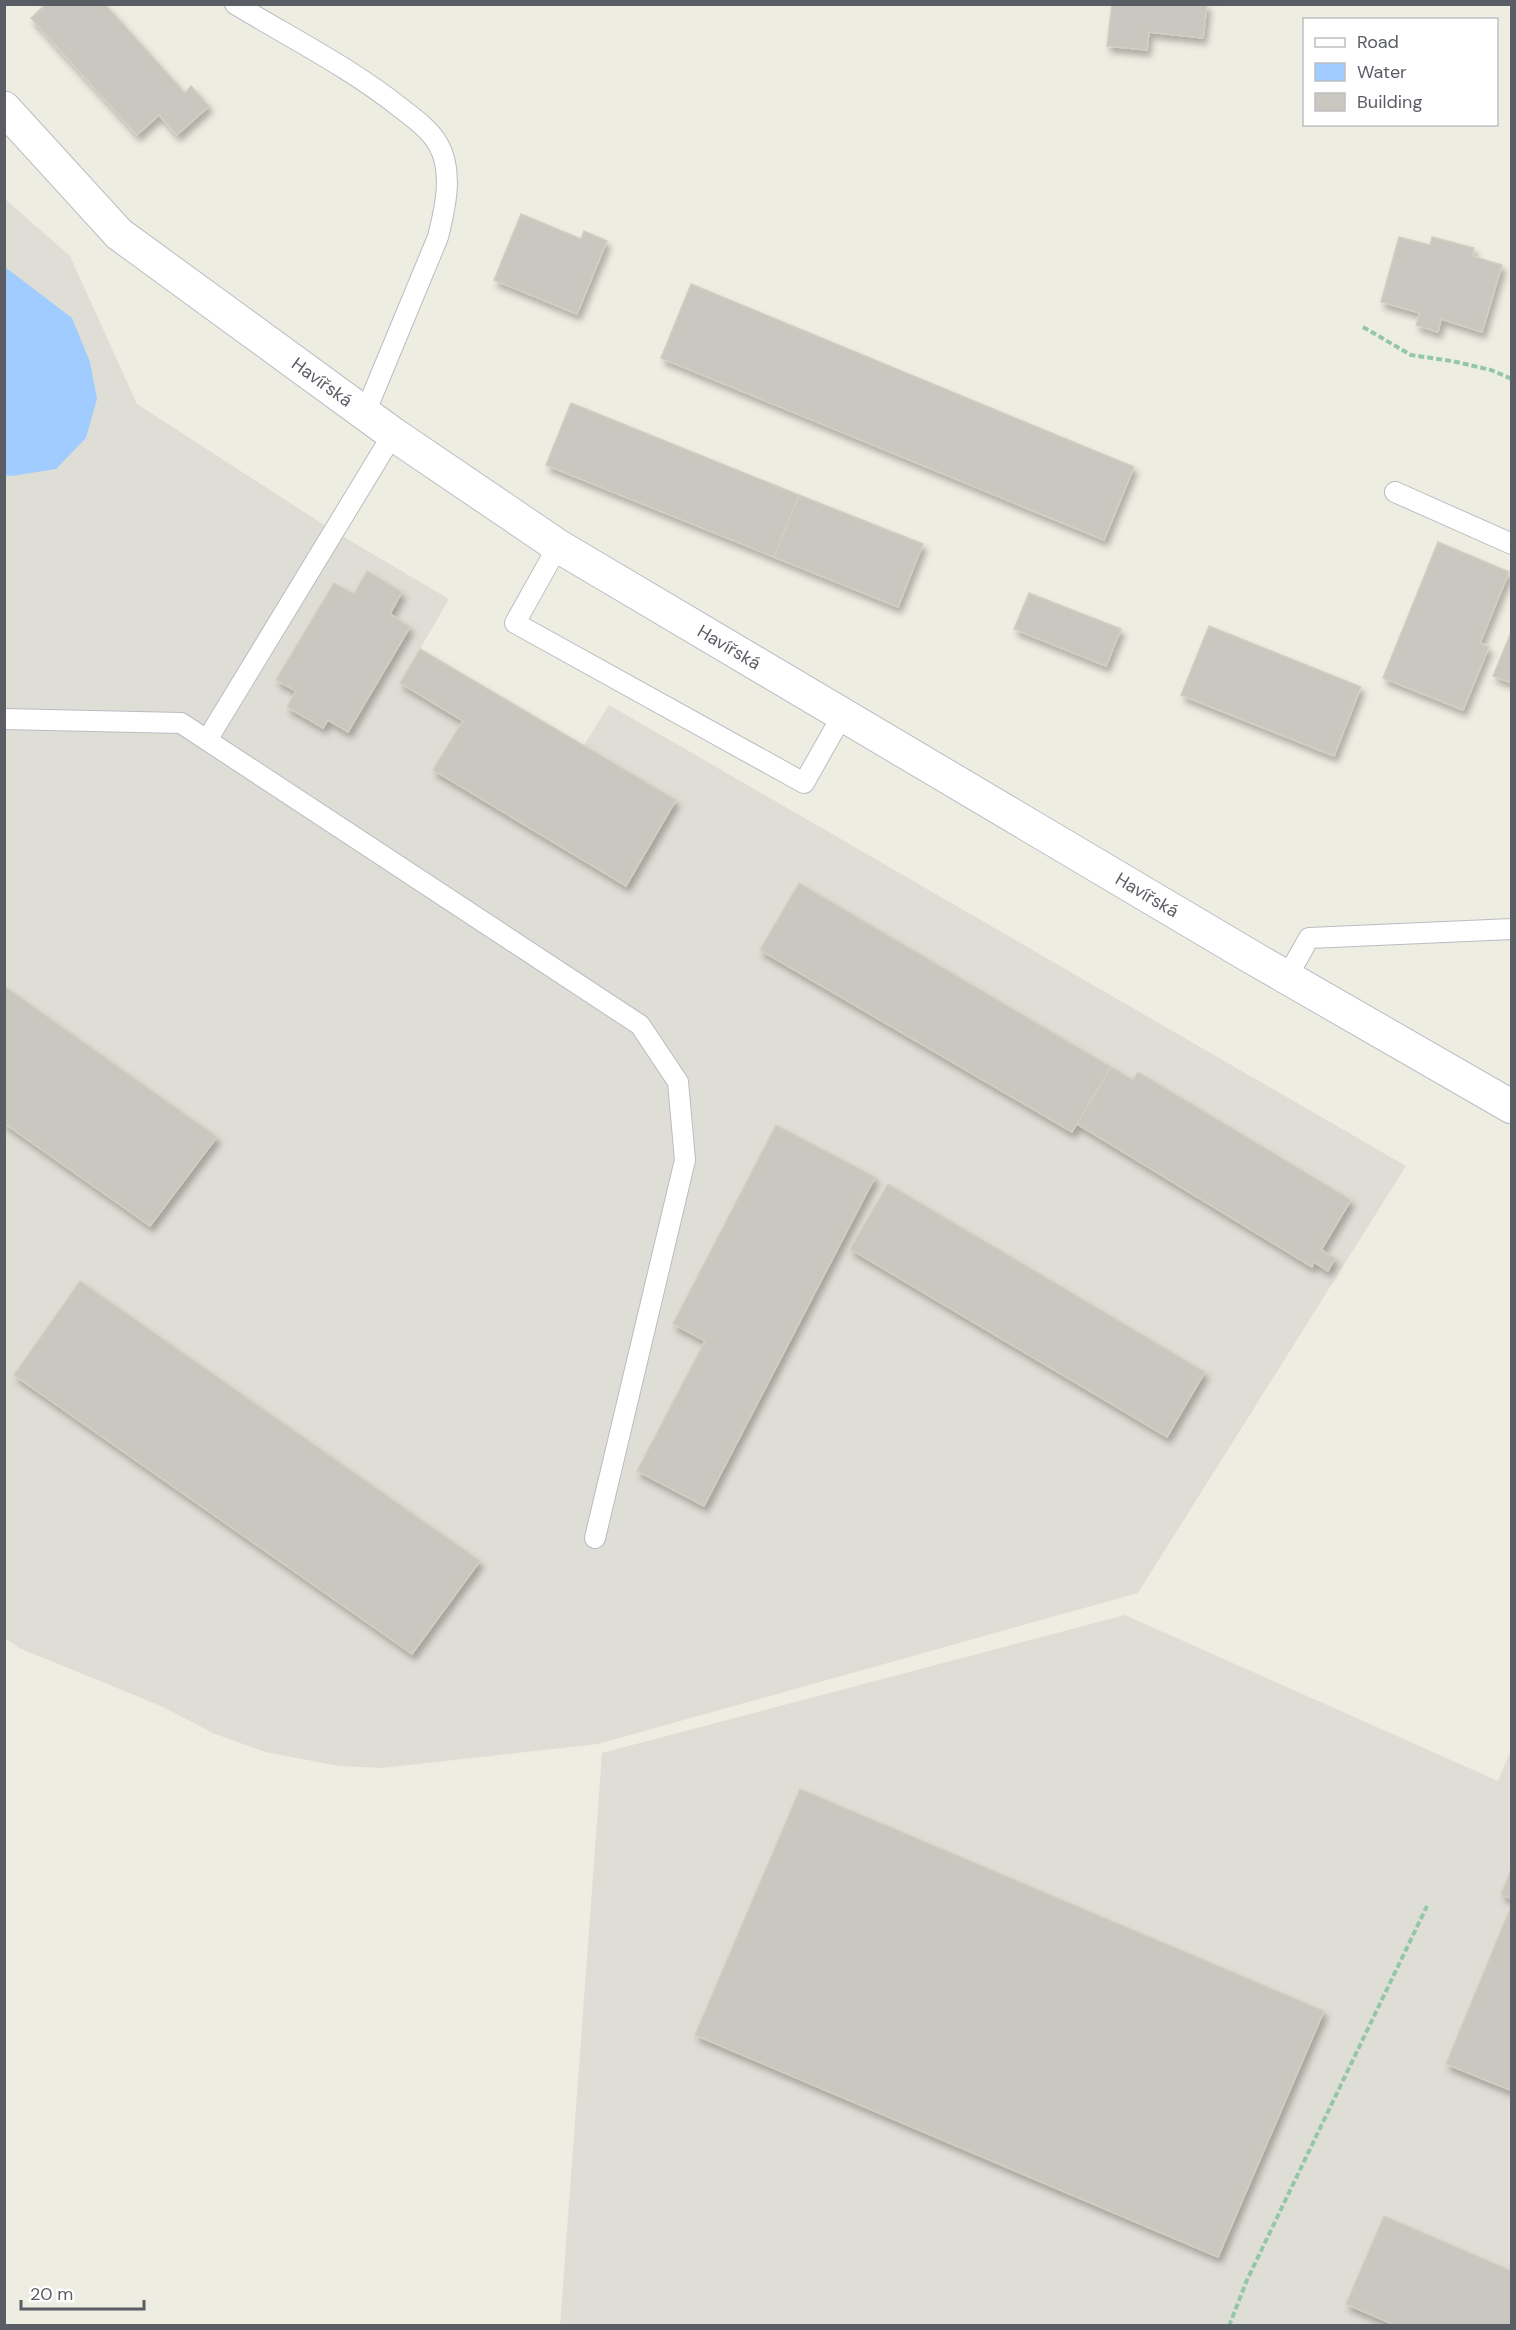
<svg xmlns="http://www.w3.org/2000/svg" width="1516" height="2330" viewBox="0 0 1516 2330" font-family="'DM Sans',sans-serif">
  <defs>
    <filter id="shadow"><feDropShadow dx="3.5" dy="6" stdDeviation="3" flood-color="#0004"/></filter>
  </defs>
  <rect width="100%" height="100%" fill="#eeede2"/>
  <g fill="#dfded6">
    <polygon points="5,199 70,256 137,404 332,530 449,599 420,649 584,745 609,705 1406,1166 1138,1593 598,1744 382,1768 339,1766 265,1752 215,1734 161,1706 19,1648 5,1638"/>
    <polygon points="1125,1615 1498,1781 1511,1750 1511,2325 560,2326 602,1753"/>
  </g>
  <polygon fill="#a1ccff" points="5,267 72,318 90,362 97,399 86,438 56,469 12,476 4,475"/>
  <g fill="#c9c7bf" stroke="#d3cfc0" stroke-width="1.5" filter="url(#shadow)">
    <polygon points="46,4 105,4 185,93 191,86 209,106 177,135 159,115 137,135 31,18"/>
    <polygon points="1112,4 1207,4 1203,38 1149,32 1147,50 1107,46"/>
    <polygon points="521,214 581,239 584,231 607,241 577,314 494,280"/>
    <polygon points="1399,237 1430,245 1432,237 1474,248 1472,256 1502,265 1482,332 1441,319 1438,332 1416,325 1420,313 1381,302"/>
    <polygon points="691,284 1134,467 1104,540 661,358"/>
    <polygon points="571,403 799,495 774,557 546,465"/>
    <polygon points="799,495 923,544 898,607 774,557"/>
    <polygon points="1438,542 1509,572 1480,643 1489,647 1463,710 1383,678"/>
    <polygon points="367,571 402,592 390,614 410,627 348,732 328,720 323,728 287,707 296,691 276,680 334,583 354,594"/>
    <polygon points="1029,593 1121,629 1106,666 1014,629"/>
    <polygon points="1209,626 1361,687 1334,756 1181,695"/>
    <polygon points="1512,630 1512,683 1493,676"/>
    <polygon points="420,649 676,800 626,886 433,770 463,721 400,683"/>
    <polygon points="799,883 1111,1067 1072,1132 760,950"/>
    <polygon points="4,986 217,1137 150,1226 4,1123"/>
    <polygon points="1111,1067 1133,1080 1138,1072 1351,1200 1321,1250 1335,1258 1328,1271 1314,1262 1312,1267 1077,1124"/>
    <polygon points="776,1125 875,1177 704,1506 637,1471 705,1341 673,1324"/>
    <polygon points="888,1184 1205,1372 1167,1437 850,1249"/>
    <polygon points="80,1281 480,1561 412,1654 14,1375"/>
    <polygon points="800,1789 1324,2011 1218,2257 695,2035"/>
    <polygon points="1512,1868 1512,1899 1501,1894"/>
    <polygon points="1512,1904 1512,2091 1446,2064"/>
    <polygon points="1384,2216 1512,2271 1512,2326 1397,2326 1346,2304"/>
  </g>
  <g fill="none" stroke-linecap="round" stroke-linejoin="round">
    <defs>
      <g id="lane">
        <path d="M235 4C291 38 351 68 402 109 414 118 430 130 438 144 454 171 445 209 438 237L365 413"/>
        <polyline points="1395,492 1512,544"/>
        <polyline points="558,546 515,623 804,783 843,714"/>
        <polyline points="4,719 181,723 640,1025 678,1082 685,1160 595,1538"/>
        <polyline points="207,740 393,434"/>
        <polyline points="1287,977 1309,938 1512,929"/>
      </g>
      <g id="secondary">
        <path id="s1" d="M4 108 119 234 393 434 558 546 1248 955 1512 1107"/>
      </g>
    </defs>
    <use href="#lane" stroke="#babcc2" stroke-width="22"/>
    <use href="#secondary" stroke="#bbbdc5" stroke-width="35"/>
    <g stroke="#93c7a7" stroke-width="4" stroke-dasharray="6 3" stroke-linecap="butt">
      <polyline points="1363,327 1411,355 1452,361 1491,370 1512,379"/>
      <polyline points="1229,2326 1247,2280 1427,1906"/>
    </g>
    <use href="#lane" stroke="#fff" stroke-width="20"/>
    <use href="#secondary" stroke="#fff" stroke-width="33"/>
  </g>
  <g text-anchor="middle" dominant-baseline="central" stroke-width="5" stroke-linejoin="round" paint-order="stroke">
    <g font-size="18" fill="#5a5e64" stroke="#fff">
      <text stroke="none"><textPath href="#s1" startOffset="422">Havířská</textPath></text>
      <text stroke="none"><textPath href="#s1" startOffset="908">Havířská</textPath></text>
      <text stroke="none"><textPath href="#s1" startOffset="1394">Havířská</textPath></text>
    </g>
  </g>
  <rect width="1516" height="2330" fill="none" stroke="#5a5e64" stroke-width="12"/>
  <rect x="1303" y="18" width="195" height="108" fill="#ffffff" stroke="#bdbfc1" stroke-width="1.5"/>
  <rect x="1315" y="38" width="30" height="9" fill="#ffffff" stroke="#bdbfc1" stroke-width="1.5"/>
  <text x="1357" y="48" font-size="18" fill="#5a5e64">Road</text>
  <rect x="1315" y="63" width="30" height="18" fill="#a1ccff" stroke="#bdbfc1" stroke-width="1.5"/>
  <text x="1357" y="78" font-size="18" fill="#5a5e64">Water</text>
  <rect x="1315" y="93" width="30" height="18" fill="#c9c7bf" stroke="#bdbfc1" stroke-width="1.5"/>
  <text x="1357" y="108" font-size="18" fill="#5a5e64">Building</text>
  <path d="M21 2300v9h123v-9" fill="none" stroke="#5a5e64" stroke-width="3"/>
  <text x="30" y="2300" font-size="18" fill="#5a5e64" stroke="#ffffff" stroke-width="4.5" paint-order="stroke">20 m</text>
</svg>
